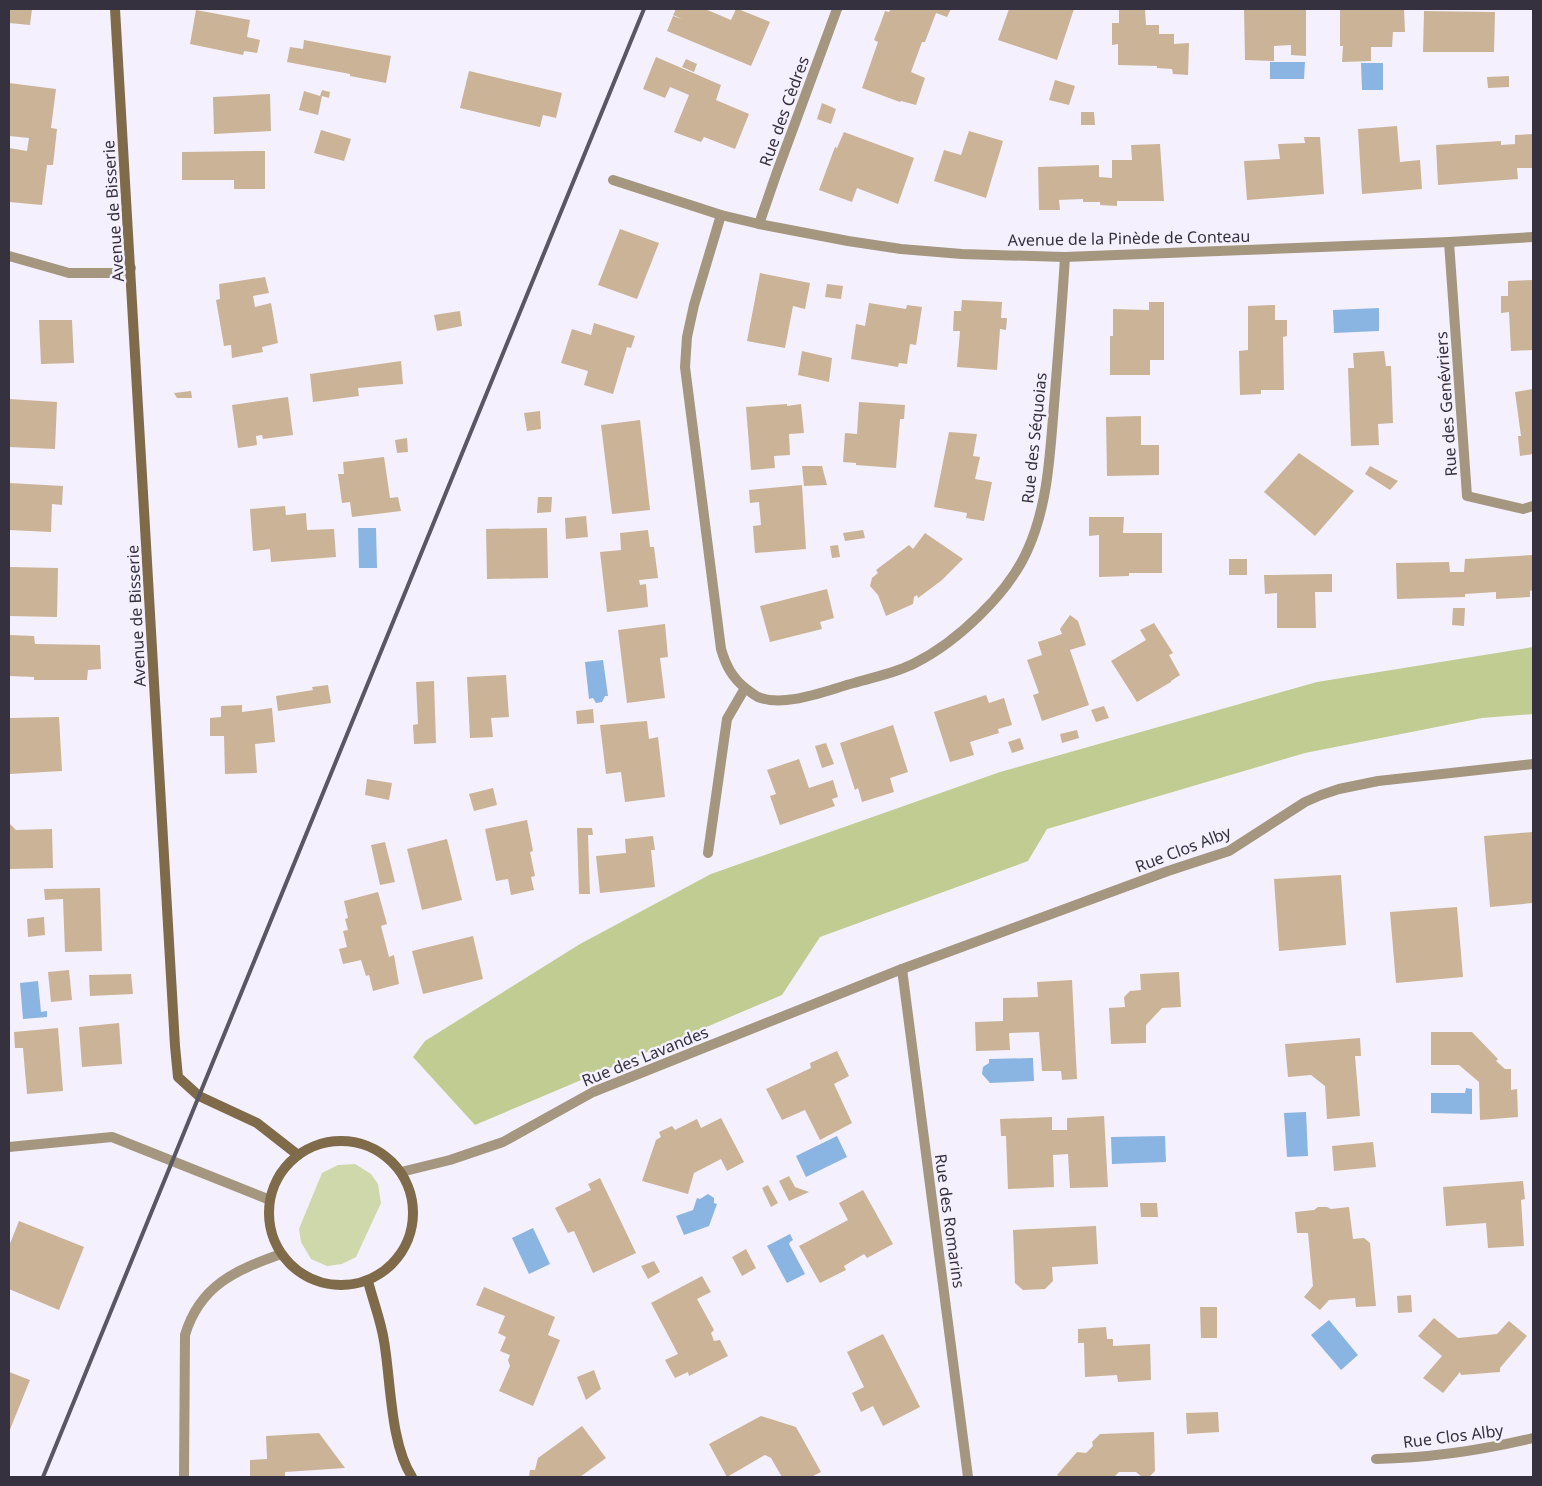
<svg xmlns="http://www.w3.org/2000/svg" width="1542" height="1486" viewBox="0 0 1542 1486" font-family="'Noto Sans',sans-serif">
  <rect width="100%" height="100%" fill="#f4f0fe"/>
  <polygon fill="#ced8aa" points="355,1164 371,1174 378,1184 381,1203 356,1257 342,1264 327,1266 311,1259 301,1242 299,1229 322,1173 338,1165"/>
  <polygon fill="#c0cc91" points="1533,647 1533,714 1482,718 1305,753 1047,829 1028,861 820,937 782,995 475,1125 413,1057 425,1041 580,944 711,874 1000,772 1317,682"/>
  <g fill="#8ab4e1">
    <polygon points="1270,62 1305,62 1304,79 1270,79"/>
    <polygon points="1361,63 1383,63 1383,90 1362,90"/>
    <polygon points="1379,308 1379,331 1334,333 1333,310"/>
    <polygon points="358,528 376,528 377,568 359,568"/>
    <polygon points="603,660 608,696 605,696 602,702 596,703 593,698 589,699 585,662"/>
    <polygon points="38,981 41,1012 47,1011 47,1017 23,1019 20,983"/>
    <polygon points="1033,1058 1034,1081 990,1083 982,1074 983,1067 989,1063 989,1059"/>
    <polygon points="1466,1088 1472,1089 1472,1114 1431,1113 1431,1093 1465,1093"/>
    <polygon points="1306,1112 1308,1156 1287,1157 1284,1113"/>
    <polygon points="837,1136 847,1157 806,1177 796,1156"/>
    <polygon points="1165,1136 1166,1162 1112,1164 1111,1137"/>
    <polygon points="708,1194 714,1198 714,1203 717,1204 709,1226 684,1235 676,1216 693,1210 697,1198 700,1199"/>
    <polygon points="533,1228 550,1264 529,1274 512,1238"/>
    <polygon points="790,1234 793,1240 790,1242 789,1244 805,1274 787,1283 767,1246"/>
    <polygon points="1329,1320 1358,1355 1341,1370 1311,1335"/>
  </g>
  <g fill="#cbb398">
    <polygon points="9,9 32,9 30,25 9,23"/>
    <polygon points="676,9 705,9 731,20 736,9 738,9 770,22 751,66 667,31 673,16 682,19 673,15"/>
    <polygon points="891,9 951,9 947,17 936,13 925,42 922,42 911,72 925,78 916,105 901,101 900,102 862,88 878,42 874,40 880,25 885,11 889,12"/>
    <polygon points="1009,9 1074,9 1057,60 998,40"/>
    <polygon points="1119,9 1145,9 1146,25 1159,25 1159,34 1174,34 1174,44 1189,43 1188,75 1173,74 1172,69 1157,68 1157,66 1118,65 1118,44 1112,45 1112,23 1119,23"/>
    <polygon points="1244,9 1306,9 1306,56 1291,55 1291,45 1274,46 1274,61 1245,60"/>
    <polygon points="1340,9 1404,9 1405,32 1393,32 1392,47 1371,47 1371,61 1342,62 1343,46 1340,46"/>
    <polygon points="196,10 250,20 247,37 260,40 257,53 244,51 243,55 190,44"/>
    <polygon points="1424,11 1495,12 1494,52 1423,52"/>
    <polygon points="304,40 391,56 386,83 350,76 350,74 287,62 290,47 303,49"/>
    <polygon points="656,57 721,85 716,100 749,114 735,149 704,137 701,142 674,132 689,95 670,87 665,98 643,89"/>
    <polygon points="686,59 697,64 694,72 682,67"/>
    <polygon points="469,71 562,93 556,118 543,115 540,127 460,108"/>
    <polygon points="1509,76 1509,87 1488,88 1487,77"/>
    <polygon points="1055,80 1075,86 1069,105 1049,100"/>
    <polygon points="9,83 56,89 51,128 57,129 53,165 47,165 42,205 9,202 9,148 27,151 29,138 9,136"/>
    <polygon points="322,90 330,92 329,98 322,96 318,115 299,110 304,91 320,96"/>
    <polygon points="270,94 271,131 214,134 213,97"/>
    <polygon points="822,103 836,109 831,124 817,119"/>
    <polygon points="1081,112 1094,112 1095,125 1081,125"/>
    <polygon points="1397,126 1400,162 1420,160 1422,189 1362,194 1358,129"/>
    <polygon points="321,130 351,139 344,161 314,153"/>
    <polygon points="969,131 1003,141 986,198 934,181 944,150 961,155"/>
    <polygon points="844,132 914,158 898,204 857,188 852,202 819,190 835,147 837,148"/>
    <polygon points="1533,134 1533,168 1517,168 1518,179 1438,185 1436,145 1501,141 1501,145 1515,144 1515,135"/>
    <polygon points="1304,137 1320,137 1324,194 1247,200 1244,161 1280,159 1278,144 1305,143"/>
    <polygon points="1160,144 1164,201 1117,201 1117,206 1100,205 1100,202 1083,202 1083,199 1059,200 1060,210 1039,210 1038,167 1099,165 1099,177 1112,178 1112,160 1132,160 1131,145"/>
    <polygon points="258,151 265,151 265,189 234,189 234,180 182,180 182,152"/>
    <polygon points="620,229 659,243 637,299 598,285"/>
    <polygon points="760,273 810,283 805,309 793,306 785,348 747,341"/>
    <polygon points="265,277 269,293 253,296 255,307 271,303 278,343 262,347 263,352 232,358 231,345 224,346 216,300 220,299 219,284"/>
    <polygon points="1533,280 1533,350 1511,351 1509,312 1501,313 1501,296 1508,296 1508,281"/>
    <polygon points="827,284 843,286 841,299 825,297"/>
    <polygon points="962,300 1002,302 1001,318 1007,318 1006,330 1000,329 997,370 957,367 960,331 953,331 954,311 961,311"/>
    <polygon points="1149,302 1164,302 1164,360 1150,360 1150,375 1110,375 1110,336 1113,336 1113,309 1149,310"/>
    <polygon points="869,303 906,309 907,305 922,307 916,345 910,344 907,364 899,363 898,367 851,359 856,324 865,326"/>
    <polygon points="1275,305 1275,320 1287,320 1287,336 1283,337 1284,390 1261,390 1261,394 1240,395 1239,351 1248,350 1248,306"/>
    <polygon points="460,311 462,326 437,331 434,315"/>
    <polygon points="39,320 72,320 74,363 41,364"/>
    <polygon points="594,323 635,336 631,348 627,347 613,394 584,385 588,371 561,363 572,329 591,335"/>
    <polygon points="802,351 832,358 829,382 798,375"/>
    <polygon points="1384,351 1386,366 1391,366 1393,423 1378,424 1379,445 1351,446 1348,368 1354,368 1353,353"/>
    <polygon points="401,361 403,384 358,388 359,396 313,402 310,374"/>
    <polygon points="1533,389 1533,454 1520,456 1518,436 1521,436 1515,392"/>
    <polygon points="191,391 192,398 177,398 174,393"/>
    <polygon points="288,397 293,435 263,439 262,435 256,436 257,445 238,448 232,405"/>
    <polygon points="9,399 57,402 55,449 9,447"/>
    <polygon points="859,402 905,405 904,419 900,419 896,468 856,465 856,463 843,462 845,433 857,434"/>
    <polygon points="787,404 787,406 801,404 804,433 789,434 790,455 774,456 775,468 751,470 746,407"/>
    <polygon points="540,411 541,429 527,431 524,413"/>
    <polygon points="1141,416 1141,445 1159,445 1159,475 1107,476 1106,417"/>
    <polygon points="640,420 650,510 612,514 601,425"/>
    <polygon points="949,432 977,434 973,456 980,457 975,479 992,482 984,521 966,518 967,513 934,507"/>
    <polygon points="407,438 408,452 397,453 395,440"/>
    <polygon points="1299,453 1354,491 1315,536 1264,492"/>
    <polygon points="384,457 390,498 398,497 401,511 352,517 350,502 342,503 338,474 344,474 343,462"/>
    <polygon points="802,466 822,466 827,485 804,486"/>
    <polygon points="1370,466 1398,481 1390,490 1365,474"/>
    <polygon points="9,483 63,486 62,505 52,504 51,532 9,530"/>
    <polygon points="802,485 806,549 755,553 753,526 761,525 759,502 750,503 749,490"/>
    <polygon points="538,497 552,497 551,512 537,513"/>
    <polygon points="285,506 286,515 306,513 307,530 334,529 336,557 271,562 270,549 253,551 250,509"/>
    <polygon points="586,516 588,537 566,539 565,518"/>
    <polygon points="1089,517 1124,517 1123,533 1162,533 1162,573 1129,573 1129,576 1099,577 1099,535 1089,536"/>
    <polygon points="547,528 548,578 487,579 486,529"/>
    <polygon points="648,530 650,547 654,547 658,578 639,580 640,585 646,584 648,607 607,612 600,552 621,550 620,533"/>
    <polygon points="863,530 865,538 845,541 843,533"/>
    <polygon points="925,533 963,559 942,580 918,598 917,595 914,597 913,604 886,616 878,595 870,586 872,578 878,573 876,570 909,545 913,549"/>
    <polygon points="838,545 840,557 832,558 830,546"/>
    <polygon points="1533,555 1533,590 1530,591 1530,597 1496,599 1496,592 1465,594 1465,597 1397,599 1396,563 1449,562 1450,572 1464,572 1465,559"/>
    <rect x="1229" y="559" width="18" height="16"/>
    <polygon points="10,567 58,568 57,617 9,616"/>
    <polygon points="1332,574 1332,592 1315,592 1316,628 1277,628 1277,593 1265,594 1264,575"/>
    <polygon points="827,589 834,618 820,622 822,629 770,642 760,606"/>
    <polygon points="1453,608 1465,608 1464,626 1452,625"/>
    <polygon points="1070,615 1078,621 1086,645 1070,650 1089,705 1042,721 1033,695 1039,693 1027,660 1042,655 1038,642 1062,634 1060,629"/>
    <polygon points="1154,623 1173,653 1169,655 1180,675 1171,681 1171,682 1137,702 1111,661 1146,640 1140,630"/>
    <polygon points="665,624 668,657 660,658 665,698 627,703 618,630"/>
    <polygon points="9,635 34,636 35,644 100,645 101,669 88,670 87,680 34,680 34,677 9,676"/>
    <polygon points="506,675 509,717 491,718 493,737 470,738 467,677"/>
    <polygon points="434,681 436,743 414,744 413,725 418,724 416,682"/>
    <polygon points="328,685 331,703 278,711 276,696 313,690 312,687"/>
    <polygon points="986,695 989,703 1004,698 1012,725 998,729 999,733 970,742 974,755 950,762 934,712"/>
    <polygon points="242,705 242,712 272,708 275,742 255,744 257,773 225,774 224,736 210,736 210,718 221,717 221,706"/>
    <polygon points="1104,706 1109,718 1096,722 1091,710"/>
    <polygon points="593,709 594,723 577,724 576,711"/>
    <polygon points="59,717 62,771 9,774 9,718"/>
    <polygon points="647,721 649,739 658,737 665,797 625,802 621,772 606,774 600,725"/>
    <polygon points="893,725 908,772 890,778 894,792 862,802 858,788 855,790 840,743"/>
    <polygon points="1077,730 1079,738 1062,743 1060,734"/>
    <polygon points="1020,738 1024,749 1012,753 1008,742"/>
    <polygon points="826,743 834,764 822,768 815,746"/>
    <polygon points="799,759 809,788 833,780 838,797 832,799 835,806 780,825 770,796 776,794 767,770"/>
    <polygon points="367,779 392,783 389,800 365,795"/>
    <polygon points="493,788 497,805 474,811 469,794"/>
    <polygon points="527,820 533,851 530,852 535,876 531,877 534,890 511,895 508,879 496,881 485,829"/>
    <polygon points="9,823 16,830 52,829 53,868 9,869"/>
    <polygon points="577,828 592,828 593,835 588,835 590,894 579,894"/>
    <polygon points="1533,832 1533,903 1490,907 1484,836"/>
    <polygon points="653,836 655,850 651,850 655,887 600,893 596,856 626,853 625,839"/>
    <polygon points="447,839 462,900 422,910 407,849"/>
    <polygon points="385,842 395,882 380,885 371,845"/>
    <polygon points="1341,875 1346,945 1279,951 1274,879"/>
    <polygon points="100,888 102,951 65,952 63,899 45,900 44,889"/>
    <polygon points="378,892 387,924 381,926 389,957 394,955 399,984 373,991 369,975 366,976 361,960 343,964 339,949 347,947 343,931 348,930 345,919 348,918 344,901"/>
    <polygon points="1457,907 1463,977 1396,983 1390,912"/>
    <polygon points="44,917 45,935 28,937 27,919"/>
    <polygon points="473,936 483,979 423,994 412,951"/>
    <polygon points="69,970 72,1000 51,1002 48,972"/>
    <polygon points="1179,972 1181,1007 1162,1008 1146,1025 1146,1043 1111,1044 1109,1008 1125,1007 1124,997 1130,991 1141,990 1140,974"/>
    <polygon points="131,974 133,994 90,996 89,975"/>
    <polygon points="1072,980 1077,1079 1062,1080 1061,1071 1042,1071 1039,1032 1009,1033 1010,1050 976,1051 975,1022 1003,1021 1003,998 1038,997 1037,982"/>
    <polygon points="119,1023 122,1064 82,1067 79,1027"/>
    <polygon points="58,1028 63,1091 27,1094 23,1048 15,1048 14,1032"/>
    <polygon points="1431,1032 1472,1032 1498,1059 1496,1061 1505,1069 1511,1069 1511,1090 1517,1089 1518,1117 1480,1120 1479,1082 1459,1065 1431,1065"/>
    <polygon points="1360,1038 1361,1056 1355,1056 1360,1116 1327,1119 1325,1086 1311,1075 1288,1077 1285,1044"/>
    <polygon points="837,1051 849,1076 834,1084 852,1123 820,1140 805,1110 782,1120 766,1089 811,1068 810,1063"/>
    <polygon points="1104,1116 1108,1187 1070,1188 1068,1154 1053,1155 1054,1187 1008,1189 1006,1136 1001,1136 1000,1119 1052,1117 1052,1130 1067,1130 1067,1118"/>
    <polygon points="721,1118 744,1162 727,1171 721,1159 694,1173 688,1194 642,1181 656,1140 661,1137 659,1132 672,1126 675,1130 697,1119 701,1128"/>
    <polygon points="1373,1142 1376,1167 1334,1171 1332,1146"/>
    <polygon points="789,1176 795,1187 809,1192 789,1201 779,1181"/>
    <polygon points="600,1178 636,1253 593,1273 574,1231 568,1233 555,1208 591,1190 588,1184"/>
    <polygon points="1523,1181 1525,1199 1521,1200 1524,1246 1488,1248 1486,1223 1446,1226 1443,1187"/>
    <polygon points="768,1185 778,1203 771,1207 762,1188"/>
    <polygon points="863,1190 893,1244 867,1258 864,1254 844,1266 846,1270 820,1283 799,1246 848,1220 839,1203"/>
    <polygon points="1140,1203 1157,1203 1158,1217 1141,1217"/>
    <polygon points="1318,1207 1327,1207 1331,1209 1349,1207 1353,1239 1364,1238 1370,1243 1376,1306 1356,1307 1355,1298 1329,1300 1320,1310 1304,1297 1313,1286 1308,1233 1297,1233 1295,1212 1314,1210"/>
    <polygon points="19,1221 84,1247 59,1310 9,1289 9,1246"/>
    <polygon points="1096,1226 1098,1264 1052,1267 1053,1281 1045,1289 1023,1290 1015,1283 1013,1230"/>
    <polygon points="746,1249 756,1268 742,1276 732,1257"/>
    <polygon points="654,1261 660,1272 648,1279 641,1266"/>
    <polygon points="702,1276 711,1292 697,1299 714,1330 711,1333 714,1341 720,1340 728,1356 689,1376 688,1372 675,1378 665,1360 678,1354 651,1303"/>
    <polygon points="484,1287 555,1317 548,1335 560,1340 533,1406 499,1391 510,1366 508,1360 510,1355 500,1351 506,1337 498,1333 505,1316 476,1305"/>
    <polygon points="1411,1295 1412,1312 1398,1313 1397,1296"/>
    <polygon points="1200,1307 1217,1307 1217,1338 1201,1338"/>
    <polygon points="1434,1318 1458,1338 1497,1334 1509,1321 1527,1336 1500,1368 1500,1372 1461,1375 1460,1372 1443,1393 1423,1378 1442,1356 1418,1336"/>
    <polygon points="1106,1327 1107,1339 1113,1339 1113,1346 1150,1344 1151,1380 1118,1382 1117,1375 1085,1377 1084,1343 1078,1343 1078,1329"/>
    <polygon points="883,1334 920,1407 883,1426 873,1406 861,1412 852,1393 864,1387 847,1352"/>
    <polygon points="594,1370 601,1389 586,1400 577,1377"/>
    <polygon points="9,1372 30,1380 9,1432"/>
    <polygon points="1218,1412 1219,1432 1187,1434 1186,1413"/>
    <polygon points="761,1416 796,1427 821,1472 811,1477 782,1477 771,1458 765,1455 727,1477 709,1444"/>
    <polygon points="582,1426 606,1458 580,1477 529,1477 530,1470 535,1470 538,1458"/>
    <polygon points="1154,1432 1155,1471 1150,1476 1142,1477 1136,1472 1119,1472 1114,1477 1059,1477 1057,1475 1077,1452 1086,1453 1093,1446 1092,1442 1100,1434"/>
    <polygon points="319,1433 345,1468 285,1472 285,1477 250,1477 250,1460 267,1459 266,1436"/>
  </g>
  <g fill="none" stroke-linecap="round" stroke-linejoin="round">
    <g stroke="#a59680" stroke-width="10">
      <polyline points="613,180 721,215 759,224 848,241 901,249 962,254 1065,257 1449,242 1533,237"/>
      <polyline points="759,224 777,172 837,9"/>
      <polyline points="1449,242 1467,496 1523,509 1533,506"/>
      <polyline points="9,256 69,273 116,273 131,268"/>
      <path d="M745 688C749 691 754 695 758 697 785 708 827 690 854 683 874 677 896 673 915 663 957 642 1009 593 1028 549 1048 504 1050 454 1054 405 1058 355 1062 306 1065 257"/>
      <path d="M708 853 727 719 745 688C732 677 726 666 721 649L685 367 687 337 694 305 721 215"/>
      <polyline points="902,969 968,1477"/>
      <polyline points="9,1147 112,1137 270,1200"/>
      <polyline points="401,1172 450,1160 503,1142 593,1092 902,969 1168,871 1229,851 1305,802 1321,795 1339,789 1378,781 1533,764"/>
      <path d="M1376 1459C1427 1458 1483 1450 1533 1438"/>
      <path d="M184 1477 185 1335C200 1285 236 1270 281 1254"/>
    </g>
    <g stroke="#7f6a4a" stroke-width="10">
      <polyline points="115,9 175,1046 178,1077 199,1096 257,1123 298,1155"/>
      <circle cx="341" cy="1213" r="72"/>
      <path d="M368 1281C373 1301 381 1321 384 1341 391 1381 390 1443 412 1477"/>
    </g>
    <polyline stroke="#5a5663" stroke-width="4" points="43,1477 644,9"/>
  </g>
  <g text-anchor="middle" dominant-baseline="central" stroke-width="5" stroke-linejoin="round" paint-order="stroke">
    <g font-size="16" fill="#35313e" stroke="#f4f0fe">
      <text transform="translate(784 111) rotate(-70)">Rue des Cèdres</text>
      <text transform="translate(113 211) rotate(-94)">Avenue de Bisserie</text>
      <text transform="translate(1129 238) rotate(-1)">Avenue de la Pinède de Conteau</text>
      <text transform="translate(1446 404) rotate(-94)">Rue des Genévriers</text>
      <text transform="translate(1034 438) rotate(-84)">Rue des Séquoias</text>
      <text transform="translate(136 616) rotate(-93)">Avenue de Bisserie</text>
      <text transform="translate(1183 849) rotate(-21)">Rue Clos Alby</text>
      <text transform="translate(645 1056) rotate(-22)">Rue des Lavandes</text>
      <text transform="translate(950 1221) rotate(82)">Rue des Romarins</text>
      <text transform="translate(1453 1436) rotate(-7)">Rue Clos Alby</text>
    </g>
  </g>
  <rect width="1542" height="1486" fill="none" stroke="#35313e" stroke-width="20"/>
</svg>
